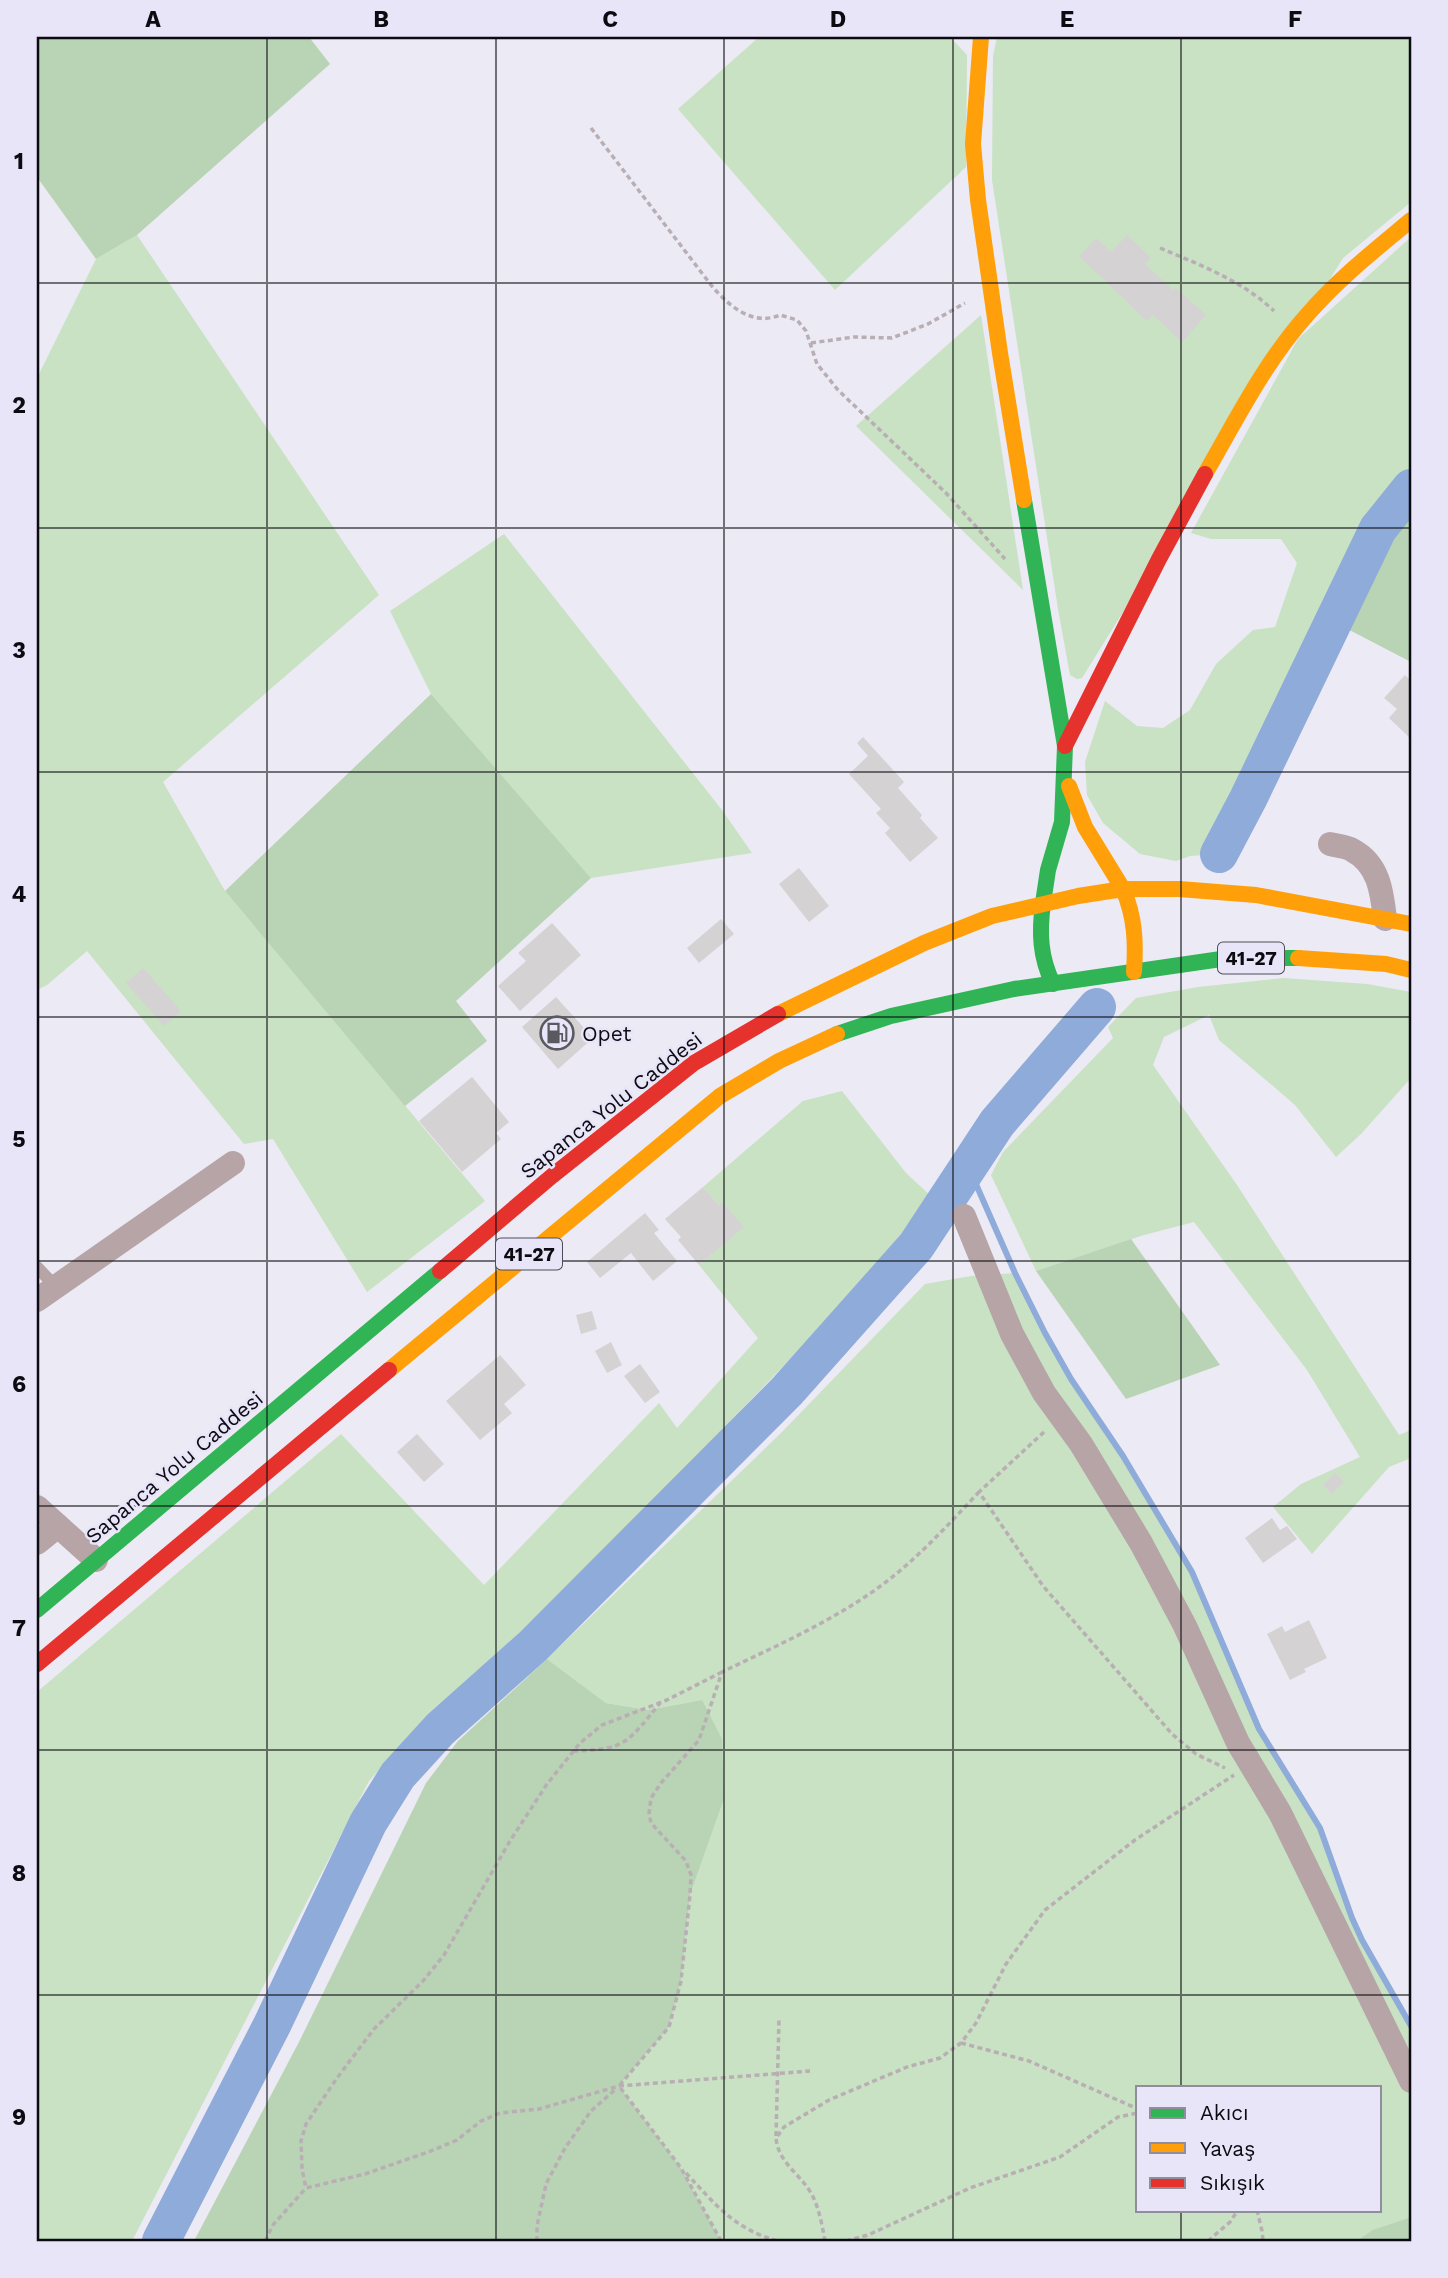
<svg xmlns="http://www.w3.org/2000/svg" width="1448" height="2278" viewBox="0 0 1448 2278" font-family="'Work Sans',sans-serif">
  <rect width="100%" height="100%" fill="#eceaf4"/>
  <g fill="#c8e2c3" fill-rule="evenodd">
    <polygon points="759,37 950,37 967,55 966,167 835,290 678,109"/>
    <polygon points="997,37 1411,37 1411,202 1343,258 1082,678 1077,679 1070,675 1058,609 992,180 993,56"/>
    <polygon points="137,235 379,595 163,782 225,891 485,1201 367,1292 273,1139 244,1144 87,951 47,985 37,990 37,378 96,259"/>
    <polygon points="1411,237 1411,488 1378,529 1248,799 1219,854 1190,856 1176,861 1140,854 1103,823 1087,795 1085,762 1105,701 1137,726 1163,728 1190,710 1216,664 1253,630 1275,627 1297,563 1281,539 1211,539 1191,533 1298,339"/>
    <polygon points="981,315 1023,590 856,426"/>
    <polygon points="504,534 722,810 752,853 591,878 431,694 390,611"/>
    <polygon points="1283,978 1367,984 1411,992 1411,1078 1361,1134 1336,1157 1295,1105 1219,1040 1209,1015 1164,1037 1153,1065 1237,1185 1399,1435 1411,1430 1411,1458 1389,1467 1312,1554 1273,1507 1301,1484 1360,1457 1307,1370 1194,1222 1144,1235 1036,1271 991,1175 1003,1152 1113,1038 1108,1027 1136,998 1198,987"/>
    <polygon points="842,1091 906,1173 932,1197 841,1306 719,1433 524,1628 432,1713 369,1781 132,2241 37,2241 37,1692 341,1434 484,1585 659,1403 677,1428 758,1338 699,1265 743,1227 723,1203 719,1205 703,1187 803,1101"/>
    <path d="M1015 1273 1071 1379 1123 1456 1192 1572 1259 1729 1320 1828 1352 1918 1362 1940 1411 2026V2217L1372 2230 1357 2241H721L681 2168 619 2086 669 2027 681 1981 690 1895 724 1799 702 1700 648 1710 606 1703 547 1659 782 1432 925 1284 971 1276ZM1138 2087H1380V2210H1138Z"/>
  </g>
  <g fill="#b9d3b5">
    <polygon points="37,37 309,37 330,64 137,235 96,259 37,177"/>
    <polygon points="1411,488 1411,662 1334,622 1378,529"/>
    <polygon points="431,694 591,878 456,1001 487,1041 405,1106 225,891"/>
    <polygon points="1131,1239 1220,1365 1126,1399 1036,1271"/>
    <polygon points="547,1659 606,1703 648,1710 702,1700 722,1739 724,1799 690,1895 681,1981 669,2027 619,2086 681,2168 721,2241 194,2241 299,2042 426,1783 458,1741"/>
    <polygon points="1411,2217 1411,2241 1357,2241 1372,2230"/>
  </g>
  <g fill="none" stroke-linecap="round" stroke-linejoin="round">
    <polyline stroke="#8eabd9" stroke-width="6" points="968,1166 1015,1273 1045,1333 1071,1379 1123,1456 1192,1572 1259,1729 1320,1828 1352,1918 1362,1940 1411,2026"/>
    <g stroke="#8eabd9" stroke-width="38">
      <polyline points="1219,854 1248,799 1378,529 1411,488"/>
      <polyline points="161,2241 272,2025 368,1823 398,1775 440,1729 533,1646 787,1391 916,1246 997,1123 1097,1007"/>
    </g>
  </g>
  <g fill="#d5d2d4">
    <polygon points="1127,235 1151,258 1145,264 1174,291 1175,287 1206,315 1182,342 1153,315 1147,321 1079,256 1096,238 1111,252"/>
    <polygon points="1405,675 1411,681 1411,739 1389,718 1397,709 1384,698"/>
    <polygon points="863,737 904,782 898,788 922,815 920,818 938,838 910,862 885,833 890,828 876,813 881,809 849,774 868,756 857,743"/>
    <polygon points="799,868 829,906 809,922 779,884"/>
    <polygon points="721,919 734,934 699,963 687,948"/>
    <polygon points="552,923 581,955 520,1011 498,986 526,961 518,953"/>
    <polygon points="143,968 181,1011 164,1026 126,983"/>
    <polygon points="556,997 593,1038 558,1069 522,1027"/>
    <polygon points="472,1077 509,1122 496,1133 501,1139 462,1172 419,1121"/>
    <polygon points="703,1187 719,1205 722,1202 744,1227 699,1265 678,1240 681,1237 665,1219"/>
    <polygon points="645,1213 659,1230 654,1233 677,1261 653,1281 631,1253 600,1278 587,1262"/>
    <polygon points="592,1311 597,1329 581,1334 576,1315"/>
    <polygon points="611,1342 622,1365 607,1373 595,1351"/>
    <polygon points="500,1355 526,1385 504,1404 512,1413 480,1440 446,1401"/>
    <polygon points="640,1364 660,1392 645,1403 624,1376"/>
    <polygon points="417,1434 444,1464 424,1482 397,1452"/>
    <polygon points="1335,1473 1344,1482 1332,1494 1323,1485"/>
    <polygon points="1272,1518 1280,1530 1287,1526 1297,1539 1263,1563 1245,1538"/>
    <polygon points="1309,1620 1327,1658 1304,1669 1306,1672 1290,1680 1267,1634 1282,1626 1285,1632"/>
  </g>
  <g fill="none" stroke-linecap="round" stroke-linejoin="round">
    <g stroke="#b8aeb4" stroke-width="3.5" stroke-dasharray="5 3.5" stroke-linecap="butt">
      <path d="M591 128 711 285C728 305 752 327 780 315L797 320 806 331 817 364 838 390 946 493 1005 559"/>
      <path d="M1160 248C1200 265 1243 281 1274 311"/>
      <polyline points="811,343 854,337 892,338 928,324 965,303"/>
      <polyline points="1044,1432 979,1492 1043,1586 1172,1734 1196,1754 1225,1768"/>
      <polyline points="722,1672 667,1700 602,1725 580,1743 547,1784 510,1841 444,1955 423,1981 374,2029 337,2078 306,2124 301,2141 302,2169 306,2188 365,2174 431,2151 457,2140 481,2121 500,2113 539,2109 619,2086 810,2071"/>
      <path d="M573 1751C626 1750 628 1742 660 1703"/>
      <polyline points="961,2043 1029,2061 1138,2109"/>
      <polyline points="776,2136 779,2020"/>
      <path d="M686 2173C716 2205 734 2229 778 2241"/>
      <polyline points="1257,2210 1262,2231 1263,2241"/>
      <polyline points="265,2241 273,2225 306,2188"/>
      <polyline points="537,2241 537,2226 546,2184 565,2148 591,2111 617,2088"/>
      <path d="M721 2241 681 2168 619 2086 669 2027 681 1981 690 1895 691 1875 686 1861 651 1823 649 1814 651 1798 661 1783 699 1740 722 1672C776 1646 833 1621 882 1585 918 1558 948 1525 979 1492"/>
      <path d="M825 2241C822 2225 819 2207 811 2193 799 2173 778 2162 776 2138L784 2127 829 2100 907 2067 940 2058 961 2043 976 2023 1006 1964 1045 1910 1135 1840 1234 1775"/>
      <polyline points="846,2241 868,2235 970,2188 1060,2157 1118,2117 1138,2113"/>
      <polyline points="1208,2241 1230,2222 1238,2210"/>
    </g>
    <polyline stroke="#b6a4a7" stroke-width="12" points="37,1267 56,1287"/>
    <g stroke="#b6a4a7" stroke-width="24">
      <path d="M1330 844C1337 846 1346 846 1352 850 1379 864 1382 892 1385 919"/>
      <polyline points="964,1216 1012,1334 1044,1393 1081,1444 1141,1543 1185,1626 1238,1743 1280,1813 1411,2081"/>
      <polyline points="37,1300 233,1163"/>
      <polyline points="37,1507 96,1560"/>
      <polyline points="37,1543 58,1526"/>
    </g>
    <g stroke="#30b455" stroke-width="16">
      <polyline points="1024,500 1065,746 1062,822 1048,870 1043,903"/>
      <path d="M1043 903C1039 933 1040 957 1053 984"/>
      <polyline points="837,1034 891,1016 1014,989 1228,958 1298,958"/>
      <polyline points="37,1610 440,1271"/>
    </g>
    <g stroke="#ff9f0a" stroke-width="16">
      <polyline points="981,37 973,144 978,200 1000,353 1024,500"/>
      <path d="M1205 474C1236 420 1265 362 1307 315 1338 279 1375 250 1411 220"/>
      <polyline points="1069,786 1085,827 1123,889"/>
      <path d="M1123 889C1135 917 1136 942 1134 972"/>
      <polyline points="1298,958 1386,964 1411,970"/>
      <polyline points="778,1014 924,943 992,916 1078,896 1123,889 1179,889 1256,895 1411,924"/>
      <polyline points="389,1370 720,1096 779,1061 837,1034"/>
    </g>
    <g stroke="#e5322d" stroke-width="16">
      <polyline points="1065,746 1159,559 1205,474"/>
      <polyline points="440,1271 552,1176 694,1063 778,1014"/>
      <polyline points="37,1664 389,1370"/>
    </g>
  </g>
  <path fill="none" stroke="#0c0b11" stroke-width="2" stroke-opacity="0.55" d="M267 37V2241M496 37V2241M724 37V2241M953 37V2241M1181 37V2087M37 283H1411M37 528H1411M37 772H1411M37 1017H1411M37 1261H1411M37 1506H1411M37 1750H1411M37 1995H1411M1181 2210V2241"/>
  <defs>
    <symbol id="fuel-ring" viewBox="-11 -11 22 22"><circle r="9.5" fill="#e9e5f9" stroke="#5a5960" stroke-width="1.5"/><path d="M-5.5-6h7V0h2V4h1.3V-2.5L3-4.5l.8-.8L6-3V5H2.5V1h-1V6h-7ZM-4.2-4.7v3.2H.2V-4.7Z" fill="#5a5960"/></symbol>
  </defs>
  <g fill-rule="evenodd">
    <use href="#fuel-ring" x="538" y="1014" width="38" height="38"/>
  </g>
  <g text-anchor="middle" dominant-baseline="central" stroke-width="5" stroke-linejoin="round" paint-order="stroke">
    <g fill="#e9e5f9" stroke="#4e4c57" stroke-width="2">
      <rect x="1218" y="942.5" width="66" height="31" rx="5"/>
      <rect x="496" y="1238.5" width="66" height="31" rx="5"/>
    </g>
    <g font-size="19" font-weight="bold" fill="#0c0b11">
      <text x="1251" y="958">41-27</text>
      <text x="529" y="1254">41-27</text>
    </g>
    <g font-size="21" fill="#0c0b11" stroke="#e9e5f9" text-anchor="start">
      <text x="582" y="1033">Opet</text>
    </g>
    <g font-size="21" fill="#0c0b11" stroke="#e9e5f9">
      <text transform="translate(611 1105) rotate(-38)">Sapanca Yolu Caddesi</text>
      <text transform="translate(174 1467) rotate(-40)">Sapanca Yolu Caddesi</text>
    </g>
  </g>
  <rect width="1448" height="2278" fill="none" stroke="#e9e5f9" stroke-width="77"/>
  <rect x="1136" y="2086" width="245" height="126" fill="#e9e5f9" stroke="#918e9c" stroke-width="2"/>
  <rect x="1150" y="2108" width="35" height="10" fill="#30b455" stroke="#918e9c" stroke-width="2"/>
  <text x="1200" y="2120" font-size="21" fill="#0c0b11">Akıcı</text>
  <rect x="1150" y="2143" width="35" height="10" fill="#ff9f0a" stroke="#918e9c" stroke-width="2"/>
  <text x="1200" y="2156" font-size="21" fill="#0c0b11">Yavaş</text>
  <rect x="1150" y="2178" width="35" height="10" fill="#e5322d" stroke="#918e9c" stroke-width="2"/>
  <text x="1200" y="2190" font-size="21" fill="#0c0b11">Sıkışık</text>
  <rect x="38" y="38" width="1372" height="2202" fill="none" stroke="#0c0b11" stroke-width="2.5"/>
  <g font-size="23" text-anchor="middle" font-weight="bold" fill="#0c0b11">
    <text x="153" y="27">A</text>
    <text x="381" y="27">B</text>
    <text x="610" y="27">C</text>
    <text x="838" y="27">D</text>
    <text x="1067" y="27">E</text>
    <text x="1295" y="27">F</text>
    <text x="19" y="169">1</text>
    <text x="19" y="413">2</text>
    <text x="19" y="658">3</text>
    <text x="19" y="902">4</text>
    <text x="19" y="1147">5</text>
    <text x="19" y="1392">6</text>
    <text x="19" y="1636">7</text>
    <text x="19" y="1881">8</text>
    <text x="19" y="2125">9</text>
  </g>
</svg>
